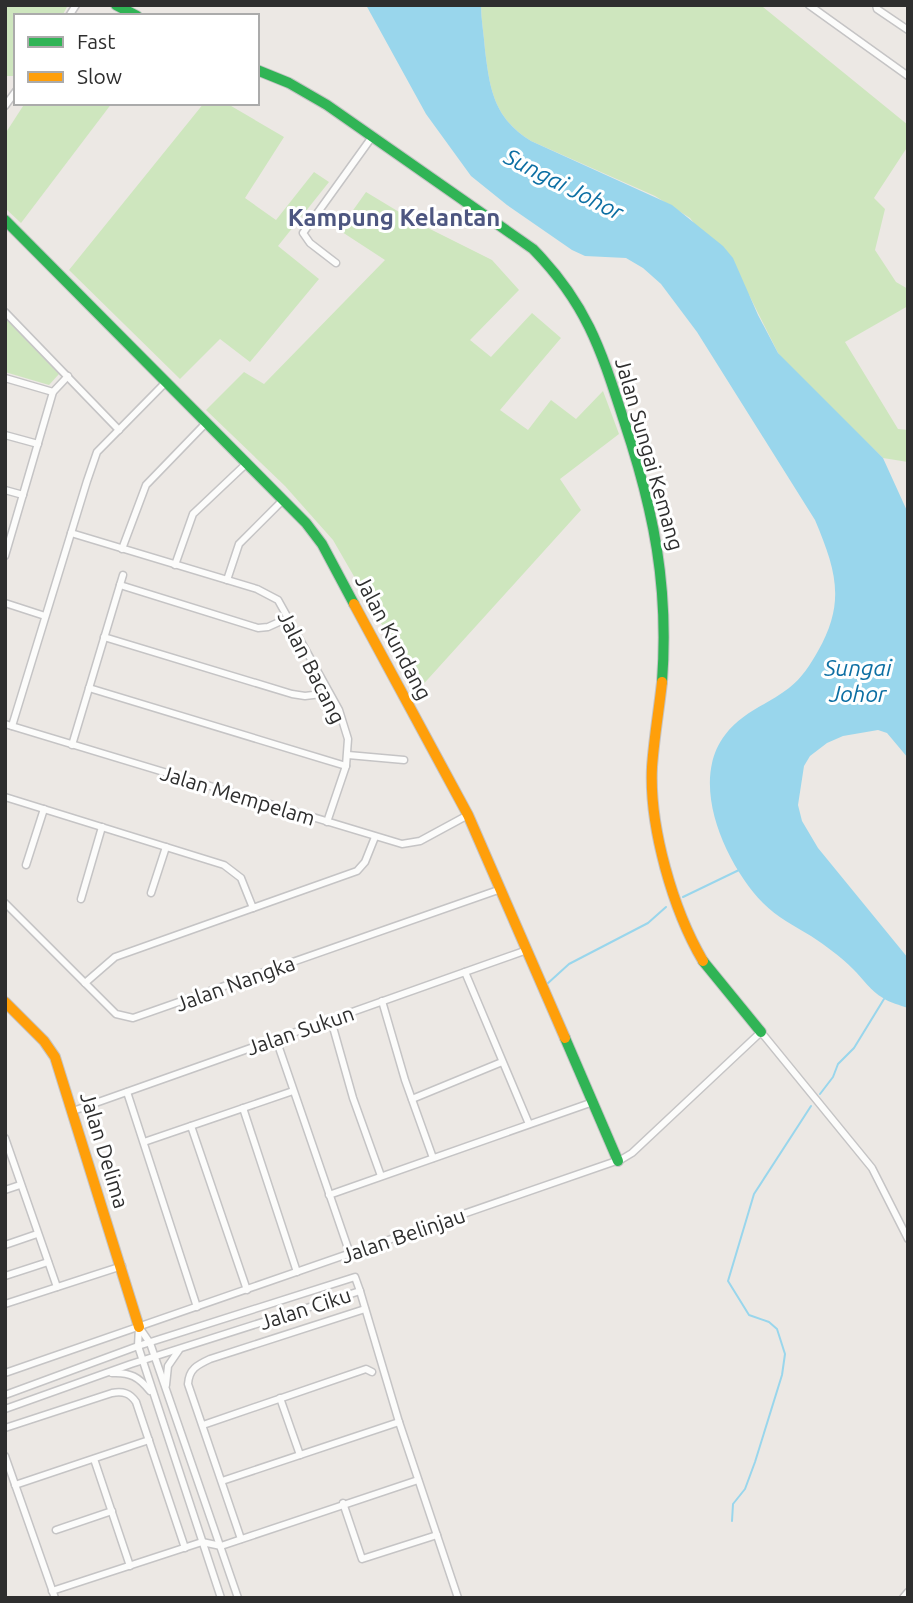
<svg xmlns="http://www.w3.org/2000/svg" width="913" height="1603" viewBox="0 0 913 1603" font-family="Ubuntu,sans-serif">
  <rect width="100%" height="100%" fill="#ece8e4"/>
  <g fill="#cee6be">
    <polygon points="5,5 68,5 62,16 16,16 16,76 5,76"/>
    <path d="M481 5H764L763 7 908 125V146L874 198 885 209 875 250 896 282 908 289V306L845 342 898 429 908 430V462L883 458 791 369 778 353 749 295 690 218 655 196 531 141C494 118 490 90 485 50 484 35 481 20 481 5Z"/>
    <polygon points="25,103 112,103 21,223 5,208 5,134"/>
    <polygon points="204,103 226,103 284,137 245,198 276,220 314,172 329,182 278,246 319,279 250,362 220,339 180,379 69,270"/>
    <polygon points="366,192 414,221 492,260 519,290 470,340 491,357 532,313 561,338 500,410 528,430 551,400 576,419 603,391 619,434 560,479 581,510 419,689 333,540 285,486 206,410 244,372 264,384 385,260 339,230"/>
    <polygon points="5,318 59,374 49,385 5,372"/>
  </g>
  <path fill="#99d6ec" d="M366 5H481C481 20 484 35 485 50 490 90 494 118 531 141L672 205 723 246 733 258 758 315 778 353 883 458 908 513V758L887 733 878 730 843 736 827 743 810 756 804 766 798 805 802 821 818 848 908 958V1008C900 1005 890 1003 883 998 871 991 863 979 853 969 840 956 826 946 811 936 794 926 777 917 763 903 726 865 688 783 725 735 742 712 767 705 789 688 802 678 810 665 818 651 846 602 836 570 815 520L697 332 661 284 643 268 626 258 585 256 572 250 507 205 471 176 426 114Z"/>
  <g fill="none" stroke-linecap="round" stroke-linejoin="round">
    <g stroke="#99d6ec" stroke-width="2">
      <polyline points="683,897 739,870"/>
      <polyline points="547,984 569,964 648,923 666,907"/>
      <polyline points="820,1094 833,1077 838,1064 854,1048 884,999"/>
      <polyline points="732,1521 733,1504 745,1489 755,1462 782,1375 785,1354 777,1329 769,1322 749,1315 728,1281 754,1194 811,1106"/>
    </g>
    <defs>
      <g id="street">
        <polyline points="809,5 908,76"/>
        <polyline points="876,5 877,9 908,30"/>
        <polyline points="69,16 76,5"/>
        <polyline points="5,106 16,91"/>
        <polyline points="336,263 310,243 303,233 372,137"/>
        <polyline points="5,312 119,430"/>
        <polyline points="5,378 53,392"/>
        <polyline points="5,435 38,444"/>
        <polyline points="5,490 23,495"/>
        <polyline points="71,533 257,589 278,600 339,710 348,739 346,766 327,822"/>
        <polyline points="122,549 146,485 206,423"/>
        <polyline points="5,556 53,392 68,376"/>
        <polyline points="175,565 193,514 247,463"/>
        <polyline points="227,580 239,544 283,500"/>
        <polyline points="120,585 258,628 268,627 288,618"/>
        <polyline points="5,603 45,616"/>
        <polyline points="104,637 292,694 305,696 329,693"/>
        <polyline points="89,688 346,766"/>
        <polyline points="5,724 402,844 420,841 468,815"/>
        <polyline points="12,726 87,481 97,452 166,382"/>
        <polyline points="72,745 123,575"/>
        <polyline points="348,755 404,760"/>
        <polyline points="5,797 224,865 241,878 253,908"/>
        <polyline points="26,865 44,809"/>
        <polyline points="151,893 166,847"/>
        <polyline points="81,899 102,827"/>
        <polyline points="5,903 116,1014 133,1018 501,889"/>
        <polyline points="465,972 529,1124"/>
        <polyline points="85,983 115,957 357,871 365,862 375,837"/>
        <polyline points="382,1001 405,1080 433,1158"/>
        <polyline points="331,1020 353,1098 381,1176"/>
        <polyline points="276,1039 350,1254"/>
        <polyline points="127,1092 197,1307"/>
        <polyline points="412,1099 502,1062"/>
        <polyline points="243,1108 297,1272"/>
        <polyline points="73,1111 527,950"/>
        <polyline points="191,1126 247,1290"/>
        <polyline points="5,1138 57,1287"/>
        <polyline points="144,1142 293,1091"/>
        <polyline points="5,1190 20,1185"/>
        <polyline points="329,1195 593,1102"/>
        <polyline points="5,1245 37,1234"/>
        <polyline points="5,1276 48,1262"/>
        <polyline points="360,1291 399,1422 458,1598"/>
        <polyline points="5,1304 122,1266"/>
        <polyline points="139,1327 150,1343 238,1598"/>
        <polyline points="139,1327 138,1346 221,1598"/>
        <polyline points="5,1373 622,1159 632,1153 761,1032 872,1168 908,1239"/>
        <path d="M112 1373C130 1372 139 1377 150 1391"/>
        <polyline points="166,1385 168,1366 179,1350"/>
        <polyline points="5,1395 138,1346 355,1277 360,1291 131,1364 5,1409"/>
        <polyline points="280,1398 300,1455"/>
        <polyline points="203,1425 366,1369 372,1372"/>
        <path d="M5 1428 112 1393C123 1391 130 1393 136 1402L185 1548"/>
        <polyline points="5,1456 55,1598"/>
        <polyline points="94,1459 130,1566"/>
        <polyline points="222,1481 399,1422"/>
        <polyline points="15,1485 149,1440"/>
        <polyline points="343,1503 362,1559 437,1535"/>
        <polyline points="56,1530 112,1511"/>
        <path d="M241 1539 188 1384C189 1369 197 1365 210 1359L365 1309"/>
        <polyline points="52,1591 202,1542 221,1546 418,1480"/>
        <polyline points="903,1598 908,1592"/>
      </g>
      <g id="fast">
        <polyline points="116,5 137,16"/>
        <path d="M257 70 289 83 327 105 533 249C587 304 601 350 624 421 654 511 669 586 662 682"/>
        <polyline points="5,220 306,523 322,544 354,604"/>
        <polyline points="703,961 761,1032"/>
        <polyline points="565,1038 618,1161"/>
      </g>
      <g id="slow">
        <polyline points="354,604 468,815 565,1038"/>
        <path d="M662 682C659 710 654 738 652 767 649 827 673 910 703 961"/>
        <polyline points="5,1002 44,1041 55,1057 139,1327"/>
      </g>
    </defs>
    <use href="#street" stroke="#c5c4c5" stroke-width="9"/>
    <use href="#fast" stroke="#c5c4c5" stroke-width="12"/>
    <use href="#slow" stroke="#c5c4c5" stroke-width="12"/>
    <use href="#street" stroke="#fcfcfb" stroke-width="6"/>
    <use href="#fast" stroke="#30b455" stroke-width="10"/>
    <use href="#slow" stroke="#ff9f0a" stroke-width="10"/>
  </g>
  <g text-anchor="middle" dominant-baseline="central" stroke-width="6" stroke-linejoin="round" paint-order="stroke">
    <g font-size="21" fill="#2e2e2e" stroke="#fff">
      <text transform="translate(650 454) rotate(74)">Jalan Sungai Kemang</text>
      <text transform="translate(394 637) rotate(62)">Jalan Kundang</text>
      <text transform="translate(312 667) rotate(63)">Jalan Bacang</text>
      <text transform="translate(238 795) rotate(17)">Jalan Mempelam</text>
      <text transform="translate(235 983) rotate(-20)">Jalan Nangka</text>
      <text transform="translate(300 1030) rotate(-19)">Jalan Sukun</text>
      <text transform="translate(105 1150) rotate(73)">Jalan Delima</text>
      <text transform="translate(403 1235) rotate(-19)">Jalan Belinjau</text>
      <text transform="translate(305 1308) rotate(-18)">Jalan Ciku</text>
    </g>
    <g font-size="23" font-style="italic" fill="#0d6fa3" stroke="#fff">
      <text transform="translate(564 184) rotate(27)">Sungai Johor</text>
      <text x="858" y="667">Sungai<tspan x="858" dy="26">Johor</tspan></text>
    </g>
    <g font-size="24" font-weight="bold" fill="#4d5680" stroke="#fff">
      <text x="394" y="217">Kampung Kelantan</text>
    </g>
  </g>
  <rect width="913" height="1603" fill="none" stroke="#2e2e2e" stroke-width="14"/>
  <rect x="14" y="14" width="245" height="91" fill="#ffffff" stroke="#ababab" stroke-width="2"/>
  <rect x="28" y="37" width="35" height="10" fill="#30b455" stroke="#ababab" stroke-width="2"/>
  <text x="77" y="49" font-size="21" fill="#2e2e2e">Fast</text>
  <rect x="28" y="72" width="35" height="10" fill="#ff9f0a" stroke="#ababab" stroke-width="2"/>
  <text x="77" y="84" font-size="21" fill="#2e2e2e">Slow</text>
</svg>
